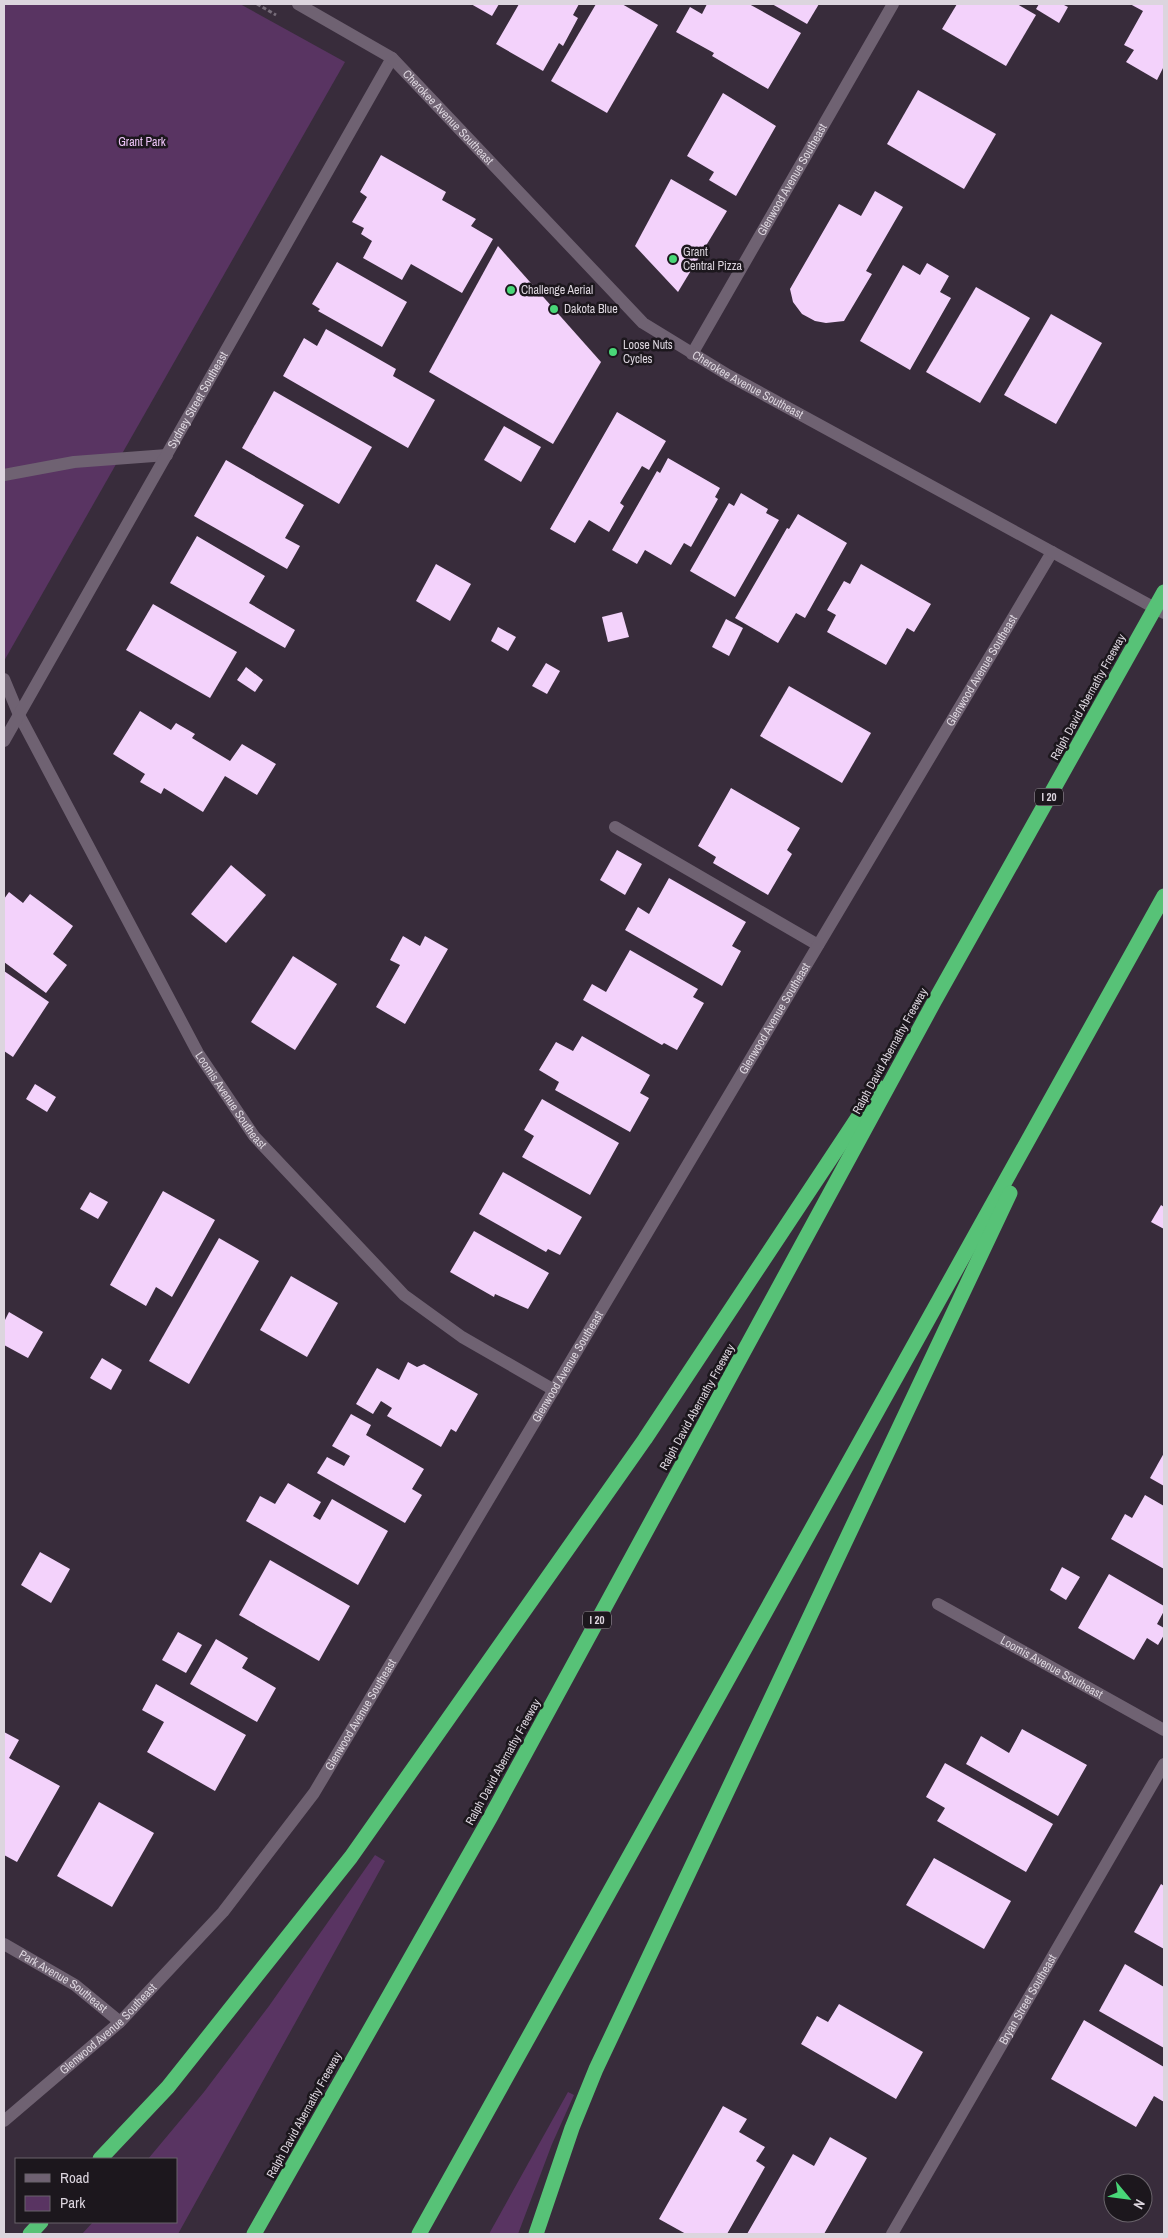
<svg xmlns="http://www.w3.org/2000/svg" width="1168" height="2238" viewBox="0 0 1168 2238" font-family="'Archivo Narrow',sans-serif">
  <rect width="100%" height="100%" fill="#382c3b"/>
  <g fill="#593462">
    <polygon points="4,4 240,4 345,62 4,661"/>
    <polygon points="375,1855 385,1861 178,2234 82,2234 93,2222 176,2222 176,2159 148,2159 204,2092 269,2006"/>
    <polygon points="568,2092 574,2095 552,2144 518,2234 489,2234"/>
  </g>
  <g fill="#f3d2fb">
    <polygon points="471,4 499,4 492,16"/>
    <polygon points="519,4 579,4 573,15 578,18 563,46 559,43 543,71 496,44"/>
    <polygon points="596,4 622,4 658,25 607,113 551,81"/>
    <polygon points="707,4 749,4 801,33 768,89 712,56 714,53 676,32 690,7 702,14"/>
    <polygon points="772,4 819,4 807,24"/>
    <polygon points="957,4 1017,4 1036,15 1006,66 942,29"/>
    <polygon points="1039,4 1062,4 1068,7 1059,23 1036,9"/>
    <polygon points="1130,4 1164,4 1164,66 1157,80 1126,62 1134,50 1124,45 1143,11"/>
    <polygon points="918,90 996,134 964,189 887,144"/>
    <polygon points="723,93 776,126 736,196 709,180 714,172 687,156"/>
    <polygon points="381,155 446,192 442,200 476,219 471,226 493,239 462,293 411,264 402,280 363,258 372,241 361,234 364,228 352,222 367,197 360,192"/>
    <polygon points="671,179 727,211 678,292 635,246"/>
    <polygon points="875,191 903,207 866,271 872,274 844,321 826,323 815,321 802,314 793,302 790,289 839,204 861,216"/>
    <polygon points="498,246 601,362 553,444 429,372"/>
    <polygon points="337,262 407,302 382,347 318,311 320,309 312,304"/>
    <polygon points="927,263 949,276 940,292 951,298 910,370 860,341 903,265 920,275"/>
    <polygon points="976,287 1030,318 980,403 926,372"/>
    <polygon points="1051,314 1102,343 1056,424 1004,395"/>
    <polygon points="326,329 396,369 393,376 435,400 408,448 283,376 304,338 317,346"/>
    <polygon points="274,391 372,447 339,504 242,448"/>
    <polygon points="617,412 666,441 649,470 642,466 620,503 624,506 609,532 589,520 575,543 550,529"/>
    <polygon points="504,426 541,447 521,482 484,460"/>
    <polygon points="668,458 720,488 715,497 718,499 691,547 684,543 671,565 645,550 637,564 612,550 657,471 660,473"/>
    <polygon points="226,460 304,505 285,538 300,546 287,569 194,516"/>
    <polygon points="741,493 768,509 766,513 779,520 735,597 690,571 729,503 734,506"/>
    <polygon points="798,514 847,543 805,618 796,613 778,643 735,618 787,528 789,529"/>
    <polygon points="197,536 265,576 249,603 295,630 285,648 170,583"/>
    <polygon points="436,564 471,584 450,621 416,601"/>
    <polygon points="861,564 931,604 914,632 907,628 886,665 827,632 836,615 827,610 844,581 850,584"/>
    <polygon points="153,604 237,652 210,698 126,650"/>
    <polygon points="622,612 629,637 608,642 602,617"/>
    <polygon points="726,619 743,628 729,656 712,647"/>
    <polygon points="498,627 516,637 508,651 491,641"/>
    <polygon points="546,663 560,671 547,694 532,686"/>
    <polygon points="246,667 263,680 255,692 237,680"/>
    <polygon points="789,686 871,733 842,783 760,736"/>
    <polygon points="140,711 171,730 176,723 195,734 192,738 230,761 242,744 276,764 257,795 225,776 203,812 164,788 161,794 140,782 145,774 113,754"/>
    <polygon points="731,788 800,828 787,850 792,854 768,895 713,863 716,857 698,846"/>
    <polygon points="617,850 642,864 625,895 600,880"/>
    <polygon points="231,865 266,895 226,943 191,914"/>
    <polygon points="669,878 746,922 732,946 741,951 722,986 625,930 638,907 649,914"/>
    <polygon points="9,892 23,903 30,894 73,926 53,954 67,965 46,993 4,962 4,899"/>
    <polygon points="403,936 420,946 425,936 448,949 405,1024 376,1007 400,965 390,960"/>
    <polygon points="630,950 698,989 693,997 704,1003 677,1050 664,1043 662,1045 583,1000 592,984 606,992"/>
    <polygon points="293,956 337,984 295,1050 251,1022"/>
    <polygon points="4,971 49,1002 13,1057 4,1051"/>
    <polygon points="582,1036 650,1075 640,1093 649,1098 630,1132 555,1090 559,1082 539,1070 556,1042 573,1051"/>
    <polygon points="35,1084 56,1097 47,1112 26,1099"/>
    <polygon points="542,1099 619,1143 590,1195 522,1157 534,1136 524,1130"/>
    <polygon points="503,1172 582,1217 560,1255 548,1249 546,1252 479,1214"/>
    <polygon points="163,1191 215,1220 172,1297 156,1287 146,1306 110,1285"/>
    <polygon points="90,1192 108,1202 98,1219 80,1209"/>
    <polygon points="1161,1205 1164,1207 1164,1229 1151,1222"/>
    <polygon points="474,1231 549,1273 528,1309 495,1294 494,1297 450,1272"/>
    <polygon points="219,1238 259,1261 189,1384 149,1361"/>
    <polygon points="291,1276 338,1303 307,1357 260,1330"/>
    <polygon points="9,1312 43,1332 28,1358 4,1345 4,1322"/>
    <polygon points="102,1358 122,1370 111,1390 90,1378"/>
    <polygon points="408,1362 417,1367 424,1364 478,1394 456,1432 451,1429 441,1447 387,1416 392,1408 381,1401 373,1414 356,1404 377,1368 399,1380"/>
    <polygon points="351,1414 371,1425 366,1435 424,1469 412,1489 422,1495 405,1523 317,1473 327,1457 344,1466 350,1456 332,1446"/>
    <polygon points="1164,1453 1164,1486 1150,1478"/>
    <polygon points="288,1483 321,1502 313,1516 320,1520 332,1499 388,1531 358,1585 246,1521 260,1496 275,1504"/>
    <polygon points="1145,1495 1164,1506 1164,1569 1111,1539 1125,1514 1132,1518"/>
    <polygon points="40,1552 70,1569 51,1603 21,1585"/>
    <polygon points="270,1560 350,1606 319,1661 239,1615"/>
    <polygon points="1062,1567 1080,1577 1066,1600 1050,1590"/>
    <polygon points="1109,1574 1164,1606 1164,1611 1157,1624 1164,1628 1164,1635 1158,1645 1147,1638 1134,1660 1078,1628"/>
    <polygon points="178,1632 202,1645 186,1673 162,1660"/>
    <polygon points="216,1639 248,1658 242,1668 276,1688 257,1722 190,1684"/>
    <polygon points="156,1684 246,1735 215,1791 147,1752 164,1722 142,1710"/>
    <polygon points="1022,1729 1087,1765 1058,1816 966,1764 981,1736 1009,1753"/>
    <polygon points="4,1732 19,1740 9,1758 60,1786 17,1862 4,1855"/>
    <polygon points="945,1763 1053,1824 1026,1872 937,1821 945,1808 926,1797"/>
    <polygon points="99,1802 154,1833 112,1907 57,1876"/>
    <polygon points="934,1858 1011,1901 984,1949 906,1905"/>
    <polygon points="1161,1884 1164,1886 1164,1949 1134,1932"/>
    <polygon points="1125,1964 1164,1987 1164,2048 1099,2011"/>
    <polygon points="839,2004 923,2052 896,2099 801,2044 817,2016 828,2022"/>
    <polygon points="1084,2020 1164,2067 1164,2102 1154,2096 1136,2127 1051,2079"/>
    <polygon points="723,2106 747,2119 739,2132 765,2147 756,2161 765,2167 727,2234 686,2234 659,2219"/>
    <polygon points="830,2137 867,2158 824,2234 747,2234 793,2154 814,2166"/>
  </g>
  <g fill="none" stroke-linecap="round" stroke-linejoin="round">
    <polyline stroke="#776d7a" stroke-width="3" stroke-dasharray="4 2.5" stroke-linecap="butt" points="257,4 276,15"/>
    <polyline stroke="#6f6272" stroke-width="12" points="615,827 818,945"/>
    <g stroke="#6f6272" stroke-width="12">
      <path id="s1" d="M692 354 893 4"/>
      <polyline points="4,475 74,462 167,455"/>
      <path id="s2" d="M4 679 19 715 198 1053 254 1136 404 1295 462 1337 554 1390"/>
      <path id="s3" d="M4 741 392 58"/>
      <path id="s4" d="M938 1604 1164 1730"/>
      <path id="s5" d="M4 1944 75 1985 120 2022"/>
      <path id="s6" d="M4 2121 120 2022 223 1912 314 1793 1052 552"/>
      <path id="s7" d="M892 2234 1164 1764"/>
    </g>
    <path stroke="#6f6272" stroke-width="12" id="s8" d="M298 4 392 58 643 323 728 375 1164 613"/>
    <g stroke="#57c277" stroke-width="15">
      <polyline points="100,2159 168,2087 351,1857 645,1439 878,1087"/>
      <polyline points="30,2234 41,2222"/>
      <polyline points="254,2234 490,1818 934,1002 1164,592"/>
      <polyline points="419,2234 1164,896"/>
      <polyline points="536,2234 572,2128 596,2069 1010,1193"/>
    </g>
  </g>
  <g fill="#49d778" stroke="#1c171d" stroke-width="2">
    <circle cx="673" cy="259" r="5"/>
    <circle cx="511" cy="290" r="5"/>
    <circle cx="554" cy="309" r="5"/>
    <circle cx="613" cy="352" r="5"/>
  </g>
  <g text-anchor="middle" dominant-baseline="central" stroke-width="5" stroke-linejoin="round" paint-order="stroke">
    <g fill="#1c171d" stroke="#a29ca4" stroke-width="1">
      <rect x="1035" y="788.5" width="28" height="17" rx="4"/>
      <rect x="583" y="1611.5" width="28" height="17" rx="4"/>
    </g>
    <g font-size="11" font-weight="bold" fill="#dcd5de">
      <text x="1049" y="797">I 20</text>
      <text x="597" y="1620">I 20</text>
    </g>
    <g font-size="12" fill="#dcd5de" stroke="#1c171d">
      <text stroke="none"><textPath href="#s8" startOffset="190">Cherokee Avenue Southeast</textPath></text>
      <text stroke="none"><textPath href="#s1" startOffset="201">Glenwood Avenue Southeast</textPath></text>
      <text stroke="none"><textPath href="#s8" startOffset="595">Cherokee Avenue Southeast</textPath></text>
      <text stroke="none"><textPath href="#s3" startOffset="392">Sydney Street Southeast</textPath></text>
      <text stroke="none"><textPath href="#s6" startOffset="1759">Glenwood Avenue Southeast</textPath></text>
      <text transform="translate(1088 697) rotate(-61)">Ralph David Abernathy Freeway</text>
      <text stroke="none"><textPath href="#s6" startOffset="1354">Glenwood Avenue Southeast</textPath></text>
      <text transform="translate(890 1051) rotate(-61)">Ralph David Abernathy Freeway</text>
      <text stroke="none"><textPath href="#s2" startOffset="479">Loomis Avenue Southeast</textPath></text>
      <text stroke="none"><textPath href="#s6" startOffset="949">Glenwood Avenue Southeast</textPath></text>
      <text transform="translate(697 1407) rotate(-61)">Ralph David Abernathy Freeway</text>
      <text stroke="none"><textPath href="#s4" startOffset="130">Loomis Avenue Southeast</textPath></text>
      <text stroke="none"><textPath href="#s6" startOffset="544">Glenwood Avenue Southeast</textPath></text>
      <text transform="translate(503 1762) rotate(-61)">Ralph David Abernathy Freeway</text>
      <text stroke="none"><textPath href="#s5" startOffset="70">Park Avenue Southeast</textPath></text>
      <text stroke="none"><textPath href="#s7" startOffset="271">Bryan Street Southeast</textPath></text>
      <text stroke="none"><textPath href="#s6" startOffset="139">Glenwood Avenue Southeast</textPath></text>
      <text transform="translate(304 2115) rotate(-61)">Ralph David Abernathy Freeway</text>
    </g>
    <g font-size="12" fill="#efc5f9" stroke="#1c171d">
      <text x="142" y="142">Grant Park</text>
    </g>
    <g font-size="12" fill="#dcd5de" stroke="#1c171d" text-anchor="start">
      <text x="683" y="252">Grant<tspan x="683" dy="14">Central Pizza</tspan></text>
      <text x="521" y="290">Challenge Aerial</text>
      <text x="564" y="309">Dakota Blue</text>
      <text x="623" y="345">Loose Nuts<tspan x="623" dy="14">Cycles</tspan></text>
    </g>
  </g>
  <rect width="1168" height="2238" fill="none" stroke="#dcd5de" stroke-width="10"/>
  <rect x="15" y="2158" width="162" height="65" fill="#1c171d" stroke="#69636a"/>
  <rect x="25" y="2174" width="25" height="8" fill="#6f6272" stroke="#69636a"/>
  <text x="60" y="2183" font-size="15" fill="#dcd5de">Road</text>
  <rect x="25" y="2196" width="25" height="15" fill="#593462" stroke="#69636a"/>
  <text x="60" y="2208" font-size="15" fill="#dcd5de">Park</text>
  <g transform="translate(1128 2198) rotate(119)"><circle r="24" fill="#1c171d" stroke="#69636a"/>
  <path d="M0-4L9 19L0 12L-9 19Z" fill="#49d778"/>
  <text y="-8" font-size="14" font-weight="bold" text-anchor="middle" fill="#dcd5de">N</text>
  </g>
</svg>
